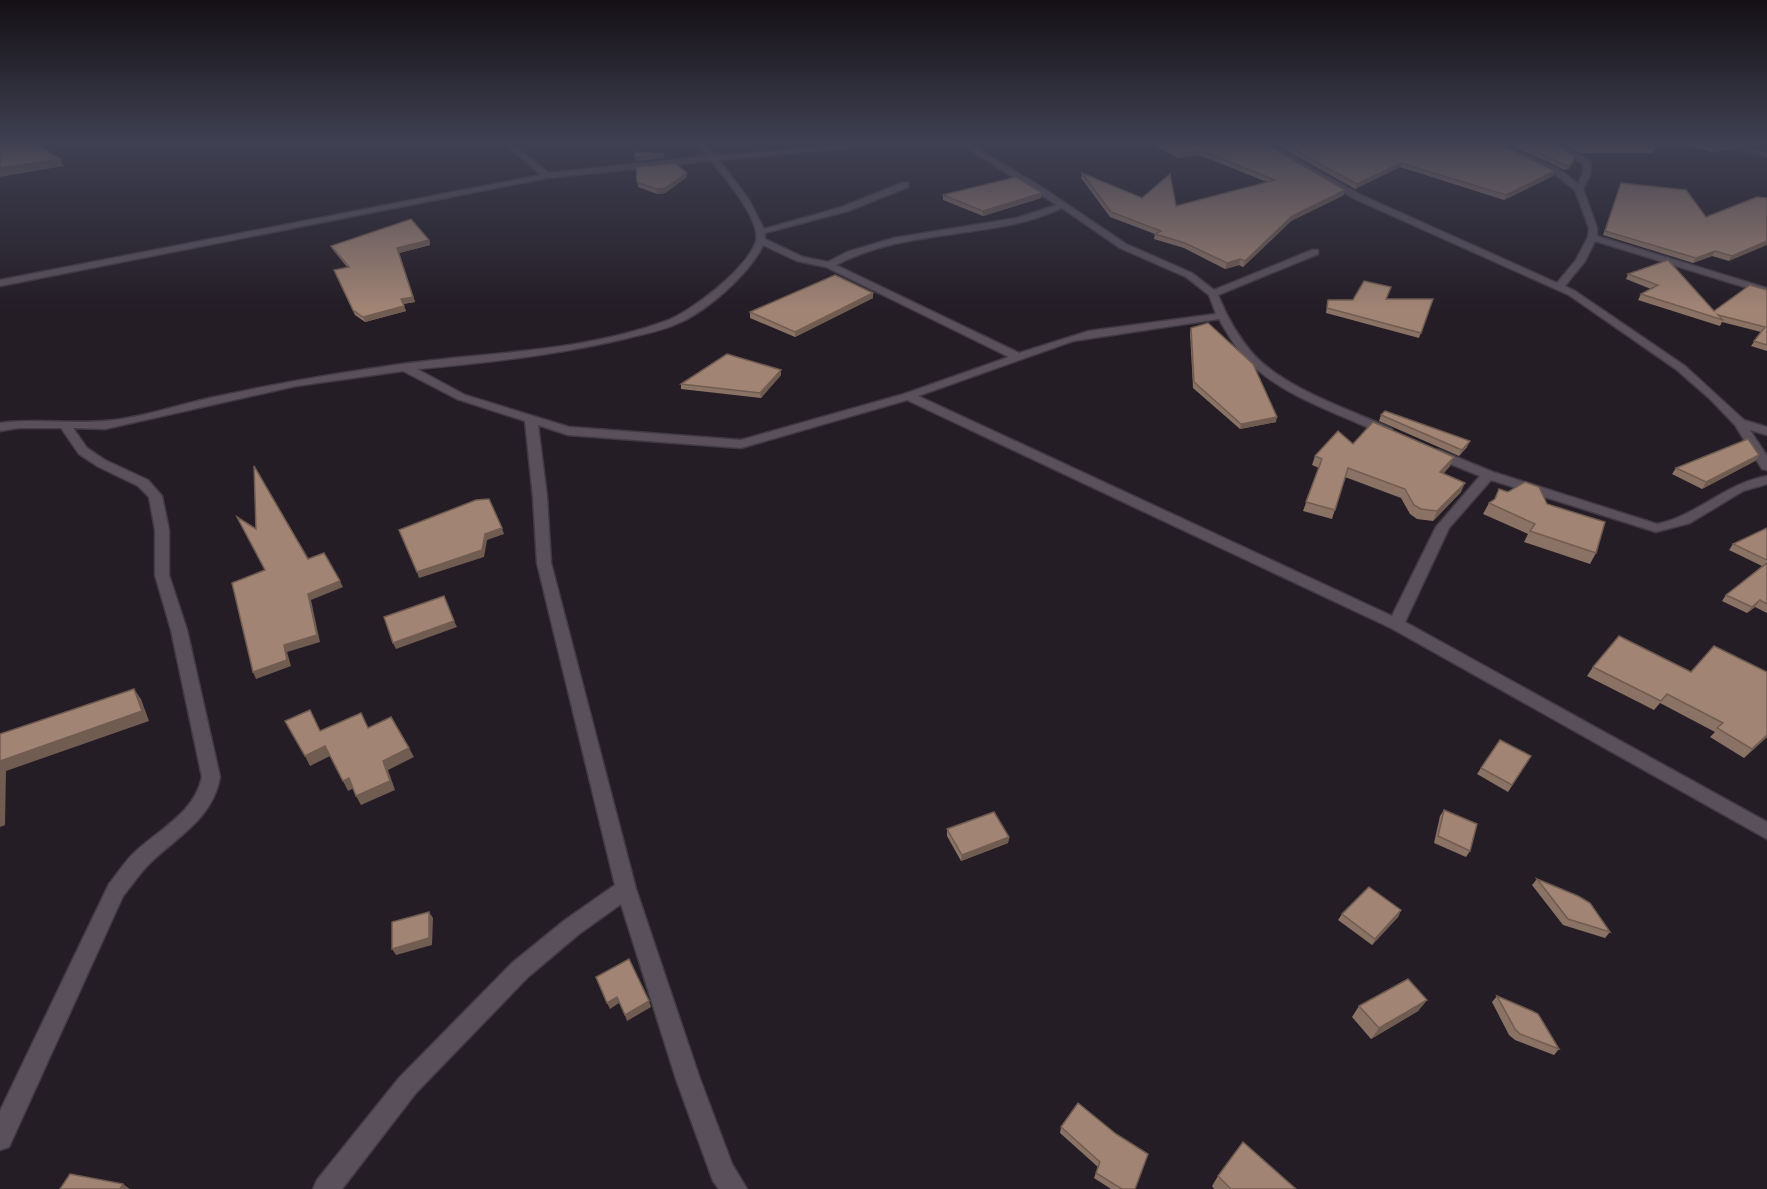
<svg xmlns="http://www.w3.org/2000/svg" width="1767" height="1189" viewBox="0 0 1767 1189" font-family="Karla,sans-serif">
  <rect width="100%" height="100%" fill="#241d26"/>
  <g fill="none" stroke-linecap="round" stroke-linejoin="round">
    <defs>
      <g id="minor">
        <path d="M504 143H511L549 173 708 156 697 143H704L715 156 880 143 877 145 719 160 749 200 764 229 842 207 902 183H908V187L848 211 765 233V239L803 257 828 262 847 252 894 238 1017 218 1057 205 959 143H967L1040 186 1126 244 1192 273 1214 290 1312 250H1318V254L1218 295C1227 317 1238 337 1254 355 1287 390 1349 409 1392 429V435H1384C1341 414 1287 398 1252 365 1238 352 1228 335 1219 319L1073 341 918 396 1392 616 1436 527 1480 476 1431 456V450H1439L1493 472 1657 524C1697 516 1724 484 1767 476V484L1743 491 1690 523 1656 532 1491 480 1449 528 1405 622 1767 822V839L1391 628 907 400 741 448 568 435 538 425 547 497 551 563 636 889 700 1079 732 1164 747 1189H719L713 1181 676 1079 621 904 579 934 528 977 415 1094 342 1189H313L317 1180 399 1078 512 963 565 920 615 885 537 563 533 497 525 421 457 399 403 371 296 386 105 429 73 428 87 448 105 460 148 480 162 496 169 530V575L187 630 220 777C213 818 178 836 150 863 140 873 132 885 123 896L9 1147 0 1150V1111L109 884C118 873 125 861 136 851 160 829 195 812 202 777L171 630 155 575V530L149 497 138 486 97 466 79 454 61 428H19L0 431V423C35 418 69 424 104 421 137 419 178 405 210 398 274 384 338 373 402 364 490 352 582 352 666 321 691 312 748 268 756 241 761 220 725 178 711 161L547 178 0 286V280L541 175ZM1062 208 1120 248 1186 277 1209 295 1216 314 1089 331 1019 353 836 265C893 235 957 237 1018 223 1033 220 1048 214 1062 208ZM763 245 797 261 826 267 1009 357 904 394 741 440 569 427 465 395 417 369C487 363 556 355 624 339 643 334 663 331 681 322 708 310 751 272 763 245Z"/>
        <polygon points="1260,143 1269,143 1361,195 1557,283 1576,260 1588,237 1589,228 1575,190 1553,173 1492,143 1501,143 1559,169 1578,184 1583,173 1583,164 1549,143 1558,143 1590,161 1591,173 1583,189 1597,228 1597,236 1767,288 1767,294 1595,241 1585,261 1565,286 1575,291 1685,366 1744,420 1767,427 1767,435 1750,430 1767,456 1767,470 1762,469 1735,425 1709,398 1677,370 1569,295 1355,199"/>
        <polygon points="1715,143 1726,143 1767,153 1767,157"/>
      </g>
    </defs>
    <use href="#minor" stroke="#403a42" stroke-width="3"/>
    <use href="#minor" fill="#59505b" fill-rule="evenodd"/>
  </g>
  <g fill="#8a7264">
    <polygon points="1150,143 1264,143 1344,195 1291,221 1243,267 1239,265 1225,269 1184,248 1154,239 1155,234 1110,217 1081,178 1082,173 1142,198 1176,206 1267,182 1199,155 1178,158"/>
    <polygon points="1273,143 1497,143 1553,176 1504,200 1400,167 1355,189"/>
    <polygon points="1506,143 1554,143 1570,168 1565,170"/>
    <polygon points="1562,143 1651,143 1655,148 1653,153 1580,153"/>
    <polygon points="1678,143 1725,143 1731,144 1729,149 1712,152"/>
    <polygon points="1727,143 1765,143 1748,146"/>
    <polygon points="636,167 687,177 665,193 657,194 638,187"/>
    <polygon points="1621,183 1706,217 1767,198 1729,261 1712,256 1693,263 1603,235"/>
    <polygon points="943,195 1041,198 983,216 943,200"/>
    <polygon points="429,240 430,245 399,253 415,302 403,304 406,311 365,322 355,315 336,275 347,267 333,250 331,246"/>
    <polygon points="1668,260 1714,311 1767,290 1767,351 1751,346 1761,332 1722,322 1720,326 1638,300 1641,294 1651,289 1626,279 1628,274"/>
    <polygon points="873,298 795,337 750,318 750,312"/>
    <polygon points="1433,299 1419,338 1326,313 1328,300"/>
    <polygon points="1191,328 1276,422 1240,429 1193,388 1190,333"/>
    <polygon points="781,375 761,398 681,389 681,384"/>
    <polygon points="1381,415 1467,447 1459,456 1379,421"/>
    <polygon points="1353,444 1450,466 1443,474 1461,492 1433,521 1417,519 1410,514 1401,498 1345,477 1332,519 1303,511 1319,468 1312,465 1315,456"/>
    <polygon points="1759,455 1755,461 1702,489 1672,474 1676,468"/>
    <polygon points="1499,489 1547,504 1596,553 1590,564 1524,542 1528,534 1483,514 1489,503 1494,500"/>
    <polygon points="1767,528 1767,613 1755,607 1747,613 1722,601 1726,595 1762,566 1729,550 1733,544"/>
    <polygon points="1593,667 1691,672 1767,672 1767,737 1744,758 1710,737 1715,732 1660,703 1654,710 1587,676"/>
    <polygon points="1531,756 1508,792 1477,774 1481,768"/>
    <polygon points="1444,810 1470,851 1466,857 1434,843 1440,816"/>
    <polygon points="947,829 1009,837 1008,843 961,861 947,836"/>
    <polygon points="1537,879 1610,932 1605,938 1563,925 1532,885"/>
    <polygon points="1401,910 1398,917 1372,945 1338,920 1342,914"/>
    <polygon points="1497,996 1559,1049 1554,1055 1515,1040 1509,1035 1492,1002"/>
    <polygon points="1427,1000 1418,1011 1371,1039 1352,1017 1359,1006"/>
    <polygon points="1061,1127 1135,1189 1111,1189 1094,1178 1098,1167 1060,1133"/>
    <polygon points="1218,1176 1296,1189 1214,1189 1212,1186"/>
  </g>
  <g fill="#715c51">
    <polygon points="1750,143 1765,143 1748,146"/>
    <polygon points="1731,144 1729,149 1712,152 1714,147"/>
    <polygon points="1200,150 1199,155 1178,158 1179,153"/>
    <polygon points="664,154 665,158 636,161 635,157"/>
    <polygon points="60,159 64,166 0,177 0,168"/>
    <polygon points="1401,163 1400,167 1355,189 1357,184"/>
    <polygon points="1572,163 1570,168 1565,170 1567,166"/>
    <polygon points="1555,171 1553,176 1504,200 1506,195"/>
    <polygon points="687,173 687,177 665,193 657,194 656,189"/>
    <polygon points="1345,190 1344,195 1291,221 1243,267 1245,261 1292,216"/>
    <polygon points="1042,193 1041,198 983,216 983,211"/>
    <polygon points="429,240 430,245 399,253 397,248"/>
    <polygon points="1767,241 1767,245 1729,261 1732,256"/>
    <polygon points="1715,251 1712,256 1693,263 1696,258"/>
    <polygon points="1240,259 1239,265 1225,269 1227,263"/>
    <polygon points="873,293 873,298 795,337 795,332"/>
    <polygon points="413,297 415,302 402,304 401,299"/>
    <polygon points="404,306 406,311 365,322 363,317"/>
    <polygon points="781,370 781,375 761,398 760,393"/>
    <polygon points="1277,417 1276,422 1240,429 1241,424"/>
    <polygon points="1470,441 1467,447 1459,456 1462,450"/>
    <polygon points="1759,455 1755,461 1702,489 1706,482"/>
    <polygon points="1454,457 1450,466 1436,482 1440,472"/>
    <polygon points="1465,483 1461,492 1433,521 1437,511"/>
    <polygon points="502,528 504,534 487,540 484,557 419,578 417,572 485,534"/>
    <polygon points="340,581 343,587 311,600 320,642 287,652 291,666 256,679 253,672 284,645 308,594"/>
    <polygon points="1760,600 1755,607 1747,613 1752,607"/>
    <polygon points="454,621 457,627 396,649 393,643"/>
    <polygon points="134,689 141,699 149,721 6,771 5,825 0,827 0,761"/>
    <polygon points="1767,735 1767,737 1744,758 1752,749"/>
    <polygon points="325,746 330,756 310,766 305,756"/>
    <polygon points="409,748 414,757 388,770 395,790 361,805 356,796 383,761"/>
    <polygon points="349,778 354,788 348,791 343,781"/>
    <polygon points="1009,837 1008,843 961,861 962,855"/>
    <polygon points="1401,910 1398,917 1372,945 1375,939"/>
    <polygon points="429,912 433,918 432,945 396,955 392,949"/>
    <polygon points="617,997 619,1003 610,1009 607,1003"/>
    <polygon points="1427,1000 1418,1011 1371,1039 1379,1028"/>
    <polygon points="649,1001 651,1007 627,1021 625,1015"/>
    <polygon points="123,1184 130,1189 120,1189"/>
  </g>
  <g fill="#a18474" stroke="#715c51" stroke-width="1.5">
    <polygon points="0,143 36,143 60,159 0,168"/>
    <polygon points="1159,143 1264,143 1345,190 1292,216 1245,261 1240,259 1227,263 1185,243 1155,234 1161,231 1111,212 1082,173 1142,198 1170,174 1176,206 1275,180 1200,150 1179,153"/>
    <polygon points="1282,143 1497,143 1555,171 1506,195 1401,163 1357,184"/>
    <polygon points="1517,143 1554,143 1575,156 1572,163 1567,166"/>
    <polygon points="1572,143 1651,143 1655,148 1582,148"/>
    <polygon points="1697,143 1725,143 1731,144 1714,147"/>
    <polygon points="635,152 664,154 635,157"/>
    <polygon points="675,163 687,173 665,188 656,189 637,182 636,167"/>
    <polygon points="1016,177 1042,193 983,211 943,195"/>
    <polygon points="1621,183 1686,190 1706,217 1757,197 1767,198 1767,241 1732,256 1715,251 1696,258 1605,231"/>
    <polygon points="411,219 429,240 397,248 413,297 401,299 404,306 363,317 353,310 334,270 349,267 331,246"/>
    <polygon points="1668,260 1714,311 1750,285 1767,290 1767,345 1754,341 1765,327 1718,315 1723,320 1641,294 1658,285 1628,274"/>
    <polygon points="835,275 873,293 795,332 750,312"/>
    <polygon points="1364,281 1391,287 1386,299 1433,299 1421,333 1327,308 1328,300 1353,300"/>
    <polygon points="1208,323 1253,364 1277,417 1241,424 1194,382 1191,328"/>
    <polygon points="727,354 781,370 760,393 681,384"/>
    <polygon points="1385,411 1470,441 1462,450 1381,415"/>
    <polygon points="1373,422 1454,457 1440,472 1465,483 1437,511 1421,509 1414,505 1405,489 1348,468 1335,510 1306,502 1322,459 1315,456 1338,431 1353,444"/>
    <polygon points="1748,439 1759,455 1706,482 1676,468"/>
    <polygon points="254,466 308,559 324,553 340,581 308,594 317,635 284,645 287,660 253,672 232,583 265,570 237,517 256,529"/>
    <polygon points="1525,482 1539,487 1547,504 1605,522 1596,553 1530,531 1535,524 1489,503 1495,499 1499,489 1508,492"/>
    <polygon points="489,499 502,528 485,534 482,550 417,572 399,530 476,500"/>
    <polygon points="1767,528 1767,560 1733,544"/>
    <polygon points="1767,563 1767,604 1760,600 1752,607 1726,595"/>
    <polygon points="444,596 454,621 393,643 384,617"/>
    <polygon points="1619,636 1691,672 1714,646 1767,672 1767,735 1752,749 1717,728 1723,723 1667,694 1661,701 1593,667"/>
    <polygon points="134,689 142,711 0,761 0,734"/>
    <polygon points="310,710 320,731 361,713 368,728 391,717 409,748 383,761 390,781 356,796 349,778 343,781 325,746 305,756 285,721"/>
    <polygon points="1500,740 1531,756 1512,785 1481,768"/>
    <polygon points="1444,810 1477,824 1470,851 1438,836"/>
    <polygon points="994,812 1009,837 962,855 947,829"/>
    <polygon points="1537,879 1578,896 1590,903 1610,932 1568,919"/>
    <polygon points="1369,887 1401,910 1375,939 1342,914"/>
    <polygon points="429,912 429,938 392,949 392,922"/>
    <polygon points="629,959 649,1001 625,1015 617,997 607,1003 596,977"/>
    <polygon points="1408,979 1427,1000 1379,1028 1359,1006"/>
    <polygon points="1497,996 1532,1011 1538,1014 1559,1049 1520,1034 1515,1029"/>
    <polygon points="1078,1103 1116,1134 1148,1154 1135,1189 1122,1189 1096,1173 1100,1162 1061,1127"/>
    <polygon points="1243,1142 1296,1189 1231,1189 1218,1176"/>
    <polygon points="70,1174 123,1184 120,1189 60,1189"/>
  </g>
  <linearGradient id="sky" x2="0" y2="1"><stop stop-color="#141015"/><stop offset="0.46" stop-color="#3f4052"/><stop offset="1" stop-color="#3f4052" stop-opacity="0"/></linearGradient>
  <rect width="1767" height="309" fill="url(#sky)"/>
</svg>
